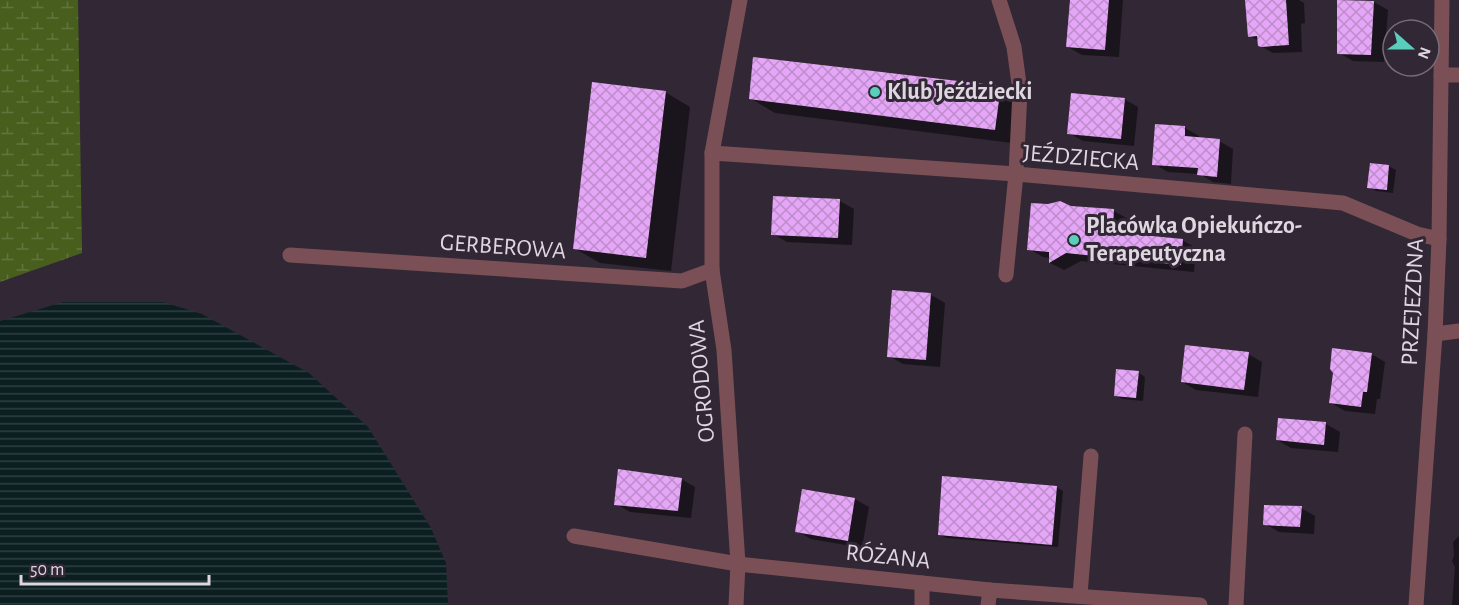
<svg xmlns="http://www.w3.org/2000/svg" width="1459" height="605" viewBox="0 0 1459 605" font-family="'Alegreya Sans',sans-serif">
  <defs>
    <pattern id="wetland-marsh" width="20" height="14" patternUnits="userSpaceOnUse" patternTransform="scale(1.5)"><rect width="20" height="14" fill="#485e1d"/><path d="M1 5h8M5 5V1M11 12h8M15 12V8" fill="none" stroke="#62743e"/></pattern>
    <pattern id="water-rules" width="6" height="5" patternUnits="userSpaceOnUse" patternTransform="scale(1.5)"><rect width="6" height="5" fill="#0b1f21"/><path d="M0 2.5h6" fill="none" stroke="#2e3f41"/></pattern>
    <pattern id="building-cross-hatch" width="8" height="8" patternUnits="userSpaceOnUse" patternTransform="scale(1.5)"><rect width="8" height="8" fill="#e6a6f7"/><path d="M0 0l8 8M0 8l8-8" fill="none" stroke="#bd8cca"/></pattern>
  </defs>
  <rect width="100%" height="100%" fill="#322735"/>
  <polygon fill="url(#wetland-marsh)" points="0,0 78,0 82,253 0,282"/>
  <polygon fill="url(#water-rules)" points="63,302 163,302 202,314 309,373 368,427 431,528 446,563 448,605 0,605 0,321"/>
  <g fill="#0007">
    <polygon points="1071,0 1123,0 1119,57 1082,55 1068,47"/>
    <polygon points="1247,0 1299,0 1304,3 1305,23 1301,24 1302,52 1273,53 1259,45 1259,41 1250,36"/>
    <polygon points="1374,2 1388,10 1384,62 1353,61 1339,53"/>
    <polygon points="1000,87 1026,102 1020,144 775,113 750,98"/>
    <polygon points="665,92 690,107 671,271 600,263 574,248"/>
    <polygon points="1124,99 1138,107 1134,146 1083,141 1069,133"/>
    <polygon points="1185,128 1199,136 1199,139 1219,141 1233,149 1231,184 1213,182 1200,174 1168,172 1154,164"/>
    <polygon points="1371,164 1389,166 1396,170 1393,193 1376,191 1369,187"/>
    <polygon points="840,201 854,209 852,245 787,242 773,234"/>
    <polygon points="1071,207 1114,211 1128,219 1127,235 1182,240 1196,248 1194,272 1081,261 1064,270 1050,263 1050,258 1043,257 1029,249"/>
    <polygon points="931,295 945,303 940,367 903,364 889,356"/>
    <polygon points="1248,354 1262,362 1258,397 1196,390 1182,382"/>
    <polygon points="1371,354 1385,362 1380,399 1377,399 1375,414 1345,411 1331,403"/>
    <polygon points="1139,373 1145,377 1143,401 1122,399 1115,395"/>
    <polygon points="1326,424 1340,432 1338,452 1291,448 1277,440"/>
    <polygon points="681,479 695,487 691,518 630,512 616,504"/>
    <polygon points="1056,487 1063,491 1058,547 946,538 939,534"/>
    <polygon points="855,499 869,507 862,548 811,539 797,531"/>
    <polygon points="1301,508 1315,516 1314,534 1279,532 1265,524"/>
    <polygon points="1459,536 1459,605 1452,605 1455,567 1452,561 1454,555 1453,542"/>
  </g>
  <g fill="url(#building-cross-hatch)">
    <polygon points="1070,0 1109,0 1105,50 1066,47"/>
    <polygon points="1245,0 1286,0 1289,45 1261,47 1258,46 1257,36 1248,37"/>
    <polygon points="1337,0 1374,1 1371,55 1337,54"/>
    <polygon points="753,57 1001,86 995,130 749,99"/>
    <polygon points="592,82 666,91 646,258 573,249"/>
    <polygon points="1071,93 1125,98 1121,139 1067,134"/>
    <polygon points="1155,124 1185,126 1185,136 1220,139 1217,177 1197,175 1198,168 1152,165"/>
    <polygon points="1370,163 1389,165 1387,190 1367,188"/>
    <polygon points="773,196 840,199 838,238 771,235"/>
    <polygon points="1060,201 1071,206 1114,209 1113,229 1121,230 1121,233 1183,239 1181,265 1066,253 1049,263 1049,252 1027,250 1031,203 1048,204"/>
    <polygon points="892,290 931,293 926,360 887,357"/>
    <polygon points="1185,345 1249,352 1244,390 1181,382"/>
    <polygon points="1332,348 1372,353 1367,392 1363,392 1361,407 1329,403 1333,373 1330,369"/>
    <polygon points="1116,369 1139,371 1136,398 1114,396"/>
    <polygon points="1278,418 1326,422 1324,445 1276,440"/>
    <polygon points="618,469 682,478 678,511 614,505"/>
    <polygon points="942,476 1057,486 1052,545 938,535"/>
    <polygon points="802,489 855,498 848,541 795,532"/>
    <polygon points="1264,505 1302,506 1300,527 1263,525"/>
  </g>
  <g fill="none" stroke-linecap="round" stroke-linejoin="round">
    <g stroke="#7a5056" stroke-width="15">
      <polyline points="999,0 1014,47 1020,91 1016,174 1006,275"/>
      <polyline points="1441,75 1459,75"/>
      <polyline points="712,153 1016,174 1343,203 1417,234 1439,239"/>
      <polyline points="290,255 682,281 712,270"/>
      <polyline points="1435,334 1459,331"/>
      <polyline points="574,536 738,564 990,590 1200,605"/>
      <polyline points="922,583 922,605"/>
      <polyline points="1080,595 1091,456"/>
      <polyline points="736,605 738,564 724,350 712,270 712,153 740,0"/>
      <polyline points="988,605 990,590"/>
      <polyline points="1236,605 1245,434"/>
      <polyline points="1416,605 1435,334 1439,239 1442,0"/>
    </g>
  </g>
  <g fill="#5acebc" stroke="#322735" stroke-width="2">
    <circle cx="875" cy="92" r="6"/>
    <circle cx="1074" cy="240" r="6"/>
  </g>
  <g text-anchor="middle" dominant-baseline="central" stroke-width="6" stroke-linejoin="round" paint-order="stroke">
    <g font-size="24" font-weight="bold" fill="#ded7e0" stroke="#322735" text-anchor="start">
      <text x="887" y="92">Klub Jeździecki</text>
      <text x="1086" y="226">Placówka Opiekuńczo-<tspan x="1086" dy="28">Terapeutyczna</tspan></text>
    </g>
    <g font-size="24" fill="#ded7e0" stroke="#322735">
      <text transform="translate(1081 158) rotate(5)">JEŹDZIECKA</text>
      <text transform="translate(503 247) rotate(4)">GERBEROWA</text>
      <text transform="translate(1413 302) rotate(-87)">PRZEJEZDNA</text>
      <text transform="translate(702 381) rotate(-95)">OGRODOWA</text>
      <text transform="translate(888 557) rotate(6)">RÓŻANA</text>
    </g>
  </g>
  <g transform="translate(1411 48) rotate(111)"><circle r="28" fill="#322735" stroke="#776d79" stroke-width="1.5"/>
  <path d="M0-4.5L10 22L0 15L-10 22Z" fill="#5acebc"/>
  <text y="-9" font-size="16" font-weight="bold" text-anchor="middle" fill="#ded7e0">N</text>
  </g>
  <path d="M21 575v9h188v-9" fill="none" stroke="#ded7e0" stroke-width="3"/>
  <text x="30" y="575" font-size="18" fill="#ded7e0" stroke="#322735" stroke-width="4.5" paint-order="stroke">50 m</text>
</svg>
